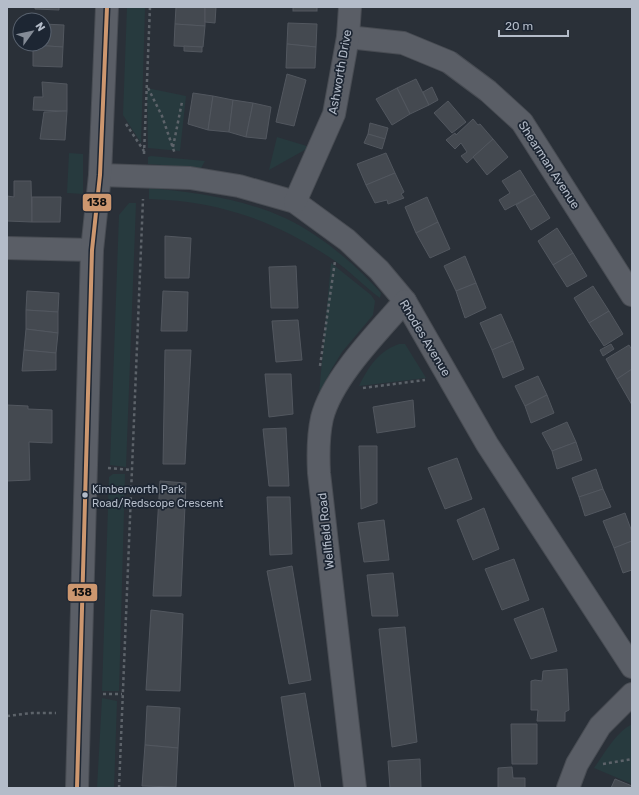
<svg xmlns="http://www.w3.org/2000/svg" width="639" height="795" viewBox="0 0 639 795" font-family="Rubik,sans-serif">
  <rect width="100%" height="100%" fill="#2a3038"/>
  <g fill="#273a3e">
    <polygon points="127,7 145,7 141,143 123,115"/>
    <polygon points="147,88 186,96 180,151 148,148"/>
    <polygon points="277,137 310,147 269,170"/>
    <polygon points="69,153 83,154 83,194 67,193"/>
    <polygon points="151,156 205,161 201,168 148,164 148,157"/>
    <path d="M149 188C195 192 243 199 285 218 321 235 355 264 381 293L380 298C364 286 351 272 335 261 277 221 219 201 149 199Z"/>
    <polygon points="129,203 136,203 126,467 110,465 119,215"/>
    <polygon points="331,263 371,295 375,301 373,315 342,352 331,370 320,395 319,394"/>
    <path d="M399 344H405L426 378 359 386C368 367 379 351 399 344Z"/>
    <polygon points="113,474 125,474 119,691 102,691 109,477"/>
    <polygon points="102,698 117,701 114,788 97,788"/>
    <path d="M632 724V784L594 768C605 753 615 733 632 724Z"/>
  </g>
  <g fill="#444950" stroke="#52575f">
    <polygon points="35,7 59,7 59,10 35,9"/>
    <polygon points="176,7 205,7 205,26 175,24"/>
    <polygon points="205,7 216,7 215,23 205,22"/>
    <rect x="293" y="7" width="24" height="4"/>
    <polygon points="288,23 317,24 316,47 287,44"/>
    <polygon points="44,24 64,25 63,47 33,45 44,44"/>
    <polygon points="175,24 205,26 203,47 174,46"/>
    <polygon points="287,44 316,47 315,68 286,68"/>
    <polygon points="33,45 63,47 62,67 33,66"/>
    <polygon points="184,46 202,47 202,52 184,51"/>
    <polygon points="287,74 306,80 294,126 276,122"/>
    <polygon points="416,79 429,105 410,114 397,88"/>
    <polygon points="42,82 67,84 67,111 33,110 34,97 43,97"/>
    <polygon points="432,87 438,100 429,105 423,92"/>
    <polygon points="397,88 410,114 392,125 376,99"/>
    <polygon points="193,93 213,96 208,130 188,124"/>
    <polygon points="213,96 233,100 229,132 208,130"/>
    <polygon points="233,100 253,103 246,137 229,132"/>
    <polygon points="448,101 466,122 452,133 434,113"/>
    <polygon points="253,103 271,107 266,139 246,137"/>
    <polygon points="67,111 65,140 40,139 44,112"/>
    <polygon points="473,119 478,125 480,124 493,139 467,163 461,156 467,152 461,143 455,149 446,140 455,133 456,135"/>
    <polygon points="370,123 388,128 385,139 368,134"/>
    <polygon points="368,134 385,139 382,149 364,143"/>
    <polygon points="493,139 508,157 487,175 473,157"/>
    <polygon points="386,153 395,173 366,185 357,164"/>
    <polygon points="520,170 535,194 505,210 499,200 510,193 502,181"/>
    <polygon points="395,173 404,192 401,194 404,198 388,204 387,200 375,203 366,185"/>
    <polygon points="14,181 31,181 32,222 7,221 7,196 14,197"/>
    <polygon points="535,194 550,218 531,230 516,205"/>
    <polygon points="32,197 61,197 60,222 32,222"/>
    <polygon points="427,197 438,222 416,233 405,207"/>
    <polygon points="438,222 450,249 430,258 416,233"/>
    <polygon points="557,228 573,253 553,265 538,241"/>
    <polygon points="165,236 191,238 189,278 165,278"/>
    <polygon points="573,253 587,276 567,287 553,265"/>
    <polygon points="465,256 476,283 456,291 444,266"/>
    <polygon points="296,266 298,308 271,308 269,267"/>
    <polygon points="476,283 486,308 465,318 456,291"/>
    <polygon points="593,286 609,311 589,323 574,298"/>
    <polygon points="27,291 59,293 58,312 26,310"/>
    <polygon points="163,291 188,292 187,331 161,331"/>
    <polygon points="26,310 58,312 58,333 26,329"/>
    <polygon points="609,311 623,334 604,346 589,323"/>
    <polygon points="501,314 513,341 492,350 480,323"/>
    <polygon points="298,320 302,360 276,362 272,321"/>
    <polygon points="26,329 58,333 56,353 24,350"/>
    <polygon points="513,341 524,369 503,378 492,350"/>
    <polygon points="611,344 614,349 603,356 600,350"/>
    <polygon points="629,345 632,350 632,369 617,379 606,359"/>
    <polygon points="24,350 56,353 56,370 22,371"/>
    <polygon points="165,350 191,350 185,464 163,464"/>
    <polygon points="632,369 632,405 617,379"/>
    <polygon points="265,374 291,374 293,414 269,417"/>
    <polygon points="538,376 547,395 525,406 515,386"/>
    <polygon points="547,395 554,413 531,423 525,406"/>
    <polygon points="413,400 415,427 377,433 373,407"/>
    <polygon points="7,405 28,406 28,409 52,410 52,443 29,442 30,480 7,481"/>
    <polygon points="567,422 576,442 552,451 542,433"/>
    <polygon points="286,428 289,486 269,486 263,429"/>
    <polygon points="576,442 582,460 557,469 552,451"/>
    <polygon points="359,446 377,446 377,503 361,509"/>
    <polygon points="457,458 472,499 445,509 428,468"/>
    <polygon points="596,469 603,489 579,497 572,478"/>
    <polygon points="160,481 186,483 181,596 153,596"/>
    <polygon points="603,489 611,507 585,516 579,497"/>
    <polygon points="267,497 290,497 292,554 270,555"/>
    <polygon points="484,508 499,549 473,560 457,520"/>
    <polygon points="625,513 632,532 632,541 614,548 603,521"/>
    <polygon points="384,520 389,560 364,562 358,523"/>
    <polygon points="632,541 632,570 623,573 614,548"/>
    <polygon points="514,559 529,600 502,610 485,569"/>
    <polygon points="292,566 311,680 289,684 267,571"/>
    <polygon points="393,573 398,616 372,616 367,575"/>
    <polygon points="543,608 557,651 531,659 514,619"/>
    <polygon points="151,610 183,614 180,691 146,690"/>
    <polygon points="405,627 417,742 392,747 379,629"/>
    <polygon points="567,669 569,710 565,712 565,721 537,721 538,710 531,710 531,681 535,680 542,681 543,671"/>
    <polygon points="305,693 321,788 295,788 281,697"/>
    <polygon points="147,706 180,708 178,748 145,745"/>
    <polygon points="511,724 537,724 537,764 512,764"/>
    <polygon points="145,745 178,748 176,787 142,786"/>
    <polygon points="420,759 421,788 390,788 388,761"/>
    <polygon points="512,767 513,778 525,778 525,788 498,788 498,768"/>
    <polygon points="615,779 632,786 632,788 611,788"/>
  </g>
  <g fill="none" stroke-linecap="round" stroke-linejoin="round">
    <defs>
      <g id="minor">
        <polyline points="348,37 403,43 449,62 488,91 522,122 632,295"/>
        <polyline points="100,175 190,178 239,186 295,202 347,240 379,270 405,301 487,444 632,667"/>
        <polyline points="295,202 334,114 348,37 350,7"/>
        <polyline points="7,248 92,250"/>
        <polyline points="77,788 92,250 100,175 107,7"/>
        <path d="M355 788 319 473C318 454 318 436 322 418 332 378 378 332 405 301"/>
        <polyline points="568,788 577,764 600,726 632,694"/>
      </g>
    </defs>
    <use href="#minor" stroke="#484c53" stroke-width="24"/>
    <g stroke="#5d636a" stroke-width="2.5" stroke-dasharray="3 3" stroke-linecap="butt">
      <polyline points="148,88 162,116 175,154"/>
      <polyline points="126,124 144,151"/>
      <polyline points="173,147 182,102"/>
      <polyline points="144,154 150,7"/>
      <polyline points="320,366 335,261"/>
      <polyline points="363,388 425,380"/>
      <polyline points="108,468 131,470"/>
      <polyline points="103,694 122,694"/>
      <polyline points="7,716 32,713 56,713"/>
      <polyline points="603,764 632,759"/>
      <polyline points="119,788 143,199"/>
    </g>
    <use href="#minor" stroke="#5a5e66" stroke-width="22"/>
    <defs>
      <polyline id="bus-1" points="77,788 92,250 100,175 107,7"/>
    </defs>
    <use href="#bus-1" stroke="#1d2633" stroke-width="7"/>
    <use href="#bus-1" stroke="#cd976f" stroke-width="4"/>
  </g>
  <circle fill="#b4bcc9" stroke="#1d2633" stroke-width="1.5" cx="85" cy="495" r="3.5"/>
  <g text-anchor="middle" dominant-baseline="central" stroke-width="3.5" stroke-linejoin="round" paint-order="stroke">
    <g font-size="11" fill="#b4bcc9" stroke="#1d2633" text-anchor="start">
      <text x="92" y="489">Kimberworth Park<tspan x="92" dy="14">Road/Redscope Crescent</tspan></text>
    </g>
    <g font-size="12" fill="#b4bcc9" stroke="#1d2633">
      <text transform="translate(340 72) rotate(-80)">Ashworth Drive</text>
      <text transform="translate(549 165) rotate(57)">Shearman Avenue</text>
      <text transform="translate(425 338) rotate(59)">Rhodes Avenue</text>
      <text transform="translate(326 531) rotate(-96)">Wellfield Road</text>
    </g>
  </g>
  <g stroke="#1d2633" stroke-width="1.5">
    <rect x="82" y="193" width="30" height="19" rx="4" fill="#cd976f"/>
    <rect x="67" y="583" width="31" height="19" rx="4" fill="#cd976f"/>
  </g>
  <g font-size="11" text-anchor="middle" font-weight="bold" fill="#111">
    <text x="97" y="206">138</text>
    <text x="82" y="596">138</text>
  </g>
  <rect width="639" height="795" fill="none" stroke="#b4bcc9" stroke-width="16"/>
  <g transform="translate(32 32) rotate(57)"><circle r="19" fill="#1d2633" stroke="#59626f"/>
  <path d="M0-3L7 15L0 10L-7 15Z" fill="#848b96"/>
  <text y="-6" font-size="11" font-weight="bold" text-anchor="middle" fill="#b4bcc9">N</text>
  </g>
  <path d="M499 30v6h69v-6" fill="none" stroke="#b4bcc9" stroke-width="2"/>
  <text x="505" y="30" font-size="12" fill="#b4bcc9" stroke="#1d2633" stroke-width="3" paint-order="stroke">20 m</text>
</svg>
